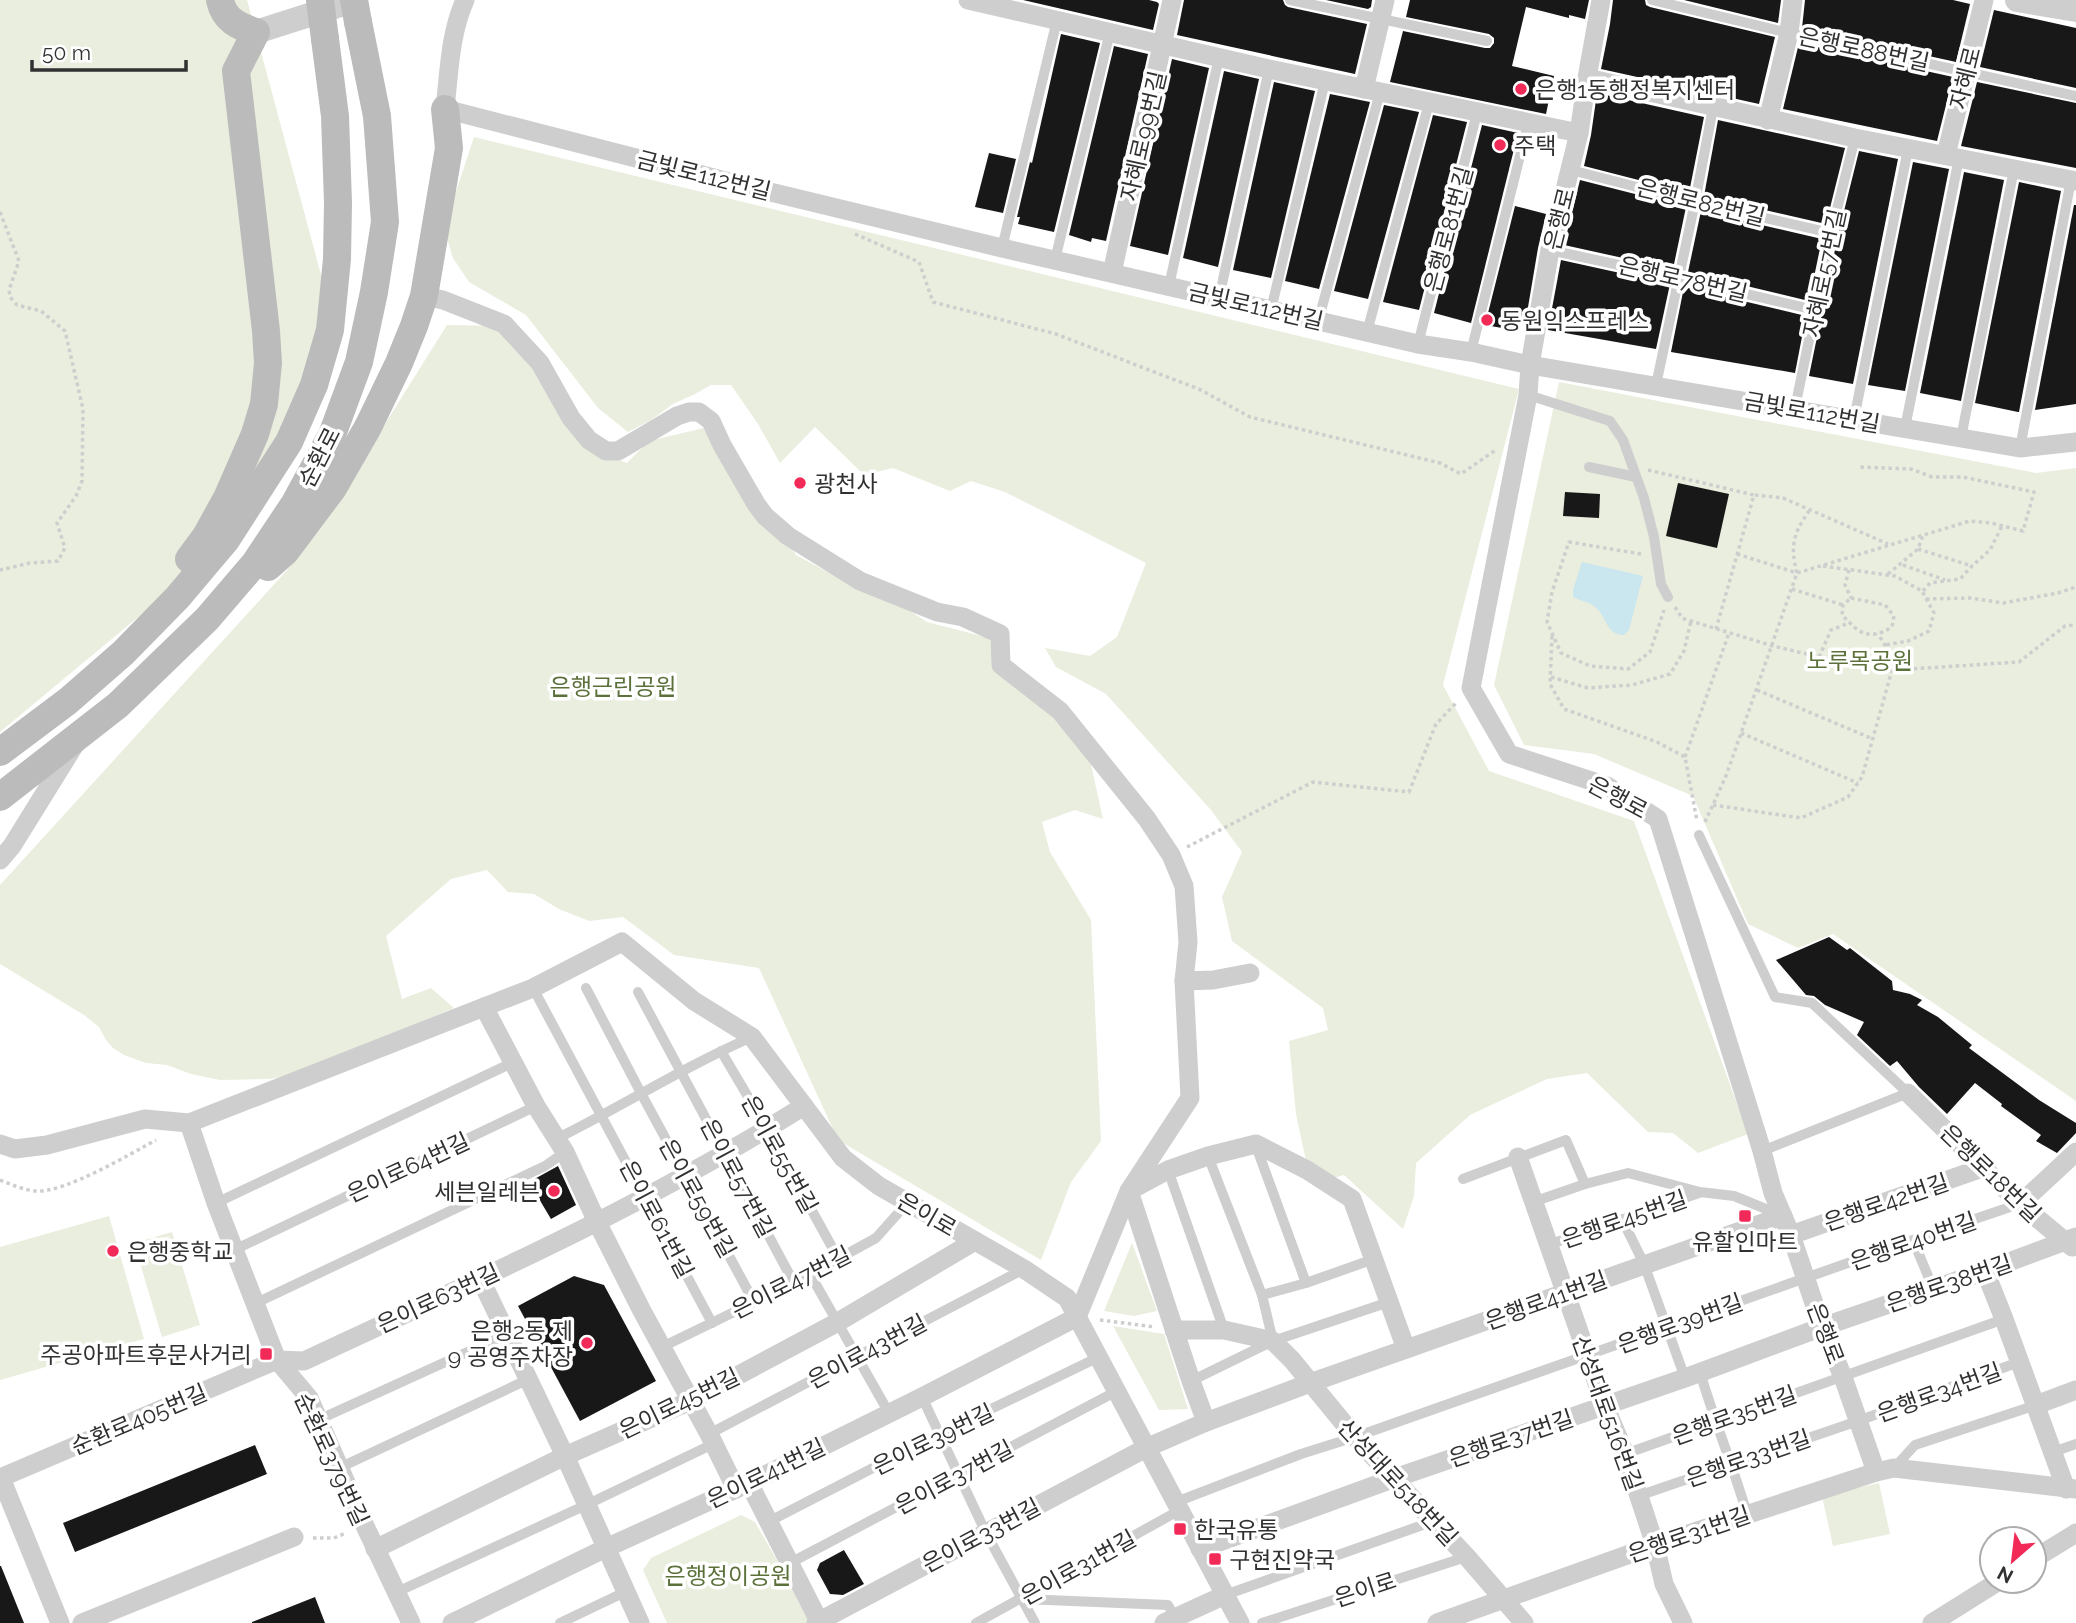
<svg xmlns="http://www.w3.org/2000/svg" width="2076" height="1623" viewBox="0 0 2076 1623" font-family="Raleway,'Noto Sans KR',sans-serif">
  <rect width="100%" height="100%" fill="#fff"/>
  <g fill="#e9eede">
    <polygon points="0,0 247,0 324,286 304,411 245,528 0,732"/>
    <polygon points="474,137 1519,389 1443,685 1489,771 1634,821 1748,1134 1698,1153 1673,1133 1648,1132 1587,1073 1547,1079 1470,1115 1416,1163 1414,1196 1403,1229 1344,1175 1311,1184 1296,1114 1289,1041 1328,1030 1323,1008 1232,941 1222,897 1242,852 1211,810 1106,694 1056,667 1045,648 1090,656 1117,637 1146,563 1005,492 971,481 950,491 893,468 864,475 815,427 780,463 758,424 731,385 711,385 695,394 673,404 651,420 628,432 598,408 526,315 469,282 453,258 444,228"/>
    <polygon points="447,325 499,326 600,453 627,463 649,441 712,426 761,493 796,555 835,576 862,580 927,622 1009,643 1007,667 1082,724 1103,819 1075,810 1042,822 1050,852 1091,920 1101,1141 1071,1182 1041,1260 838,1140 759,968 674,955 623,917 589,921 559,909 534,894 508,892 487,870 451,879 386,936 402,999 431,988 454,1008 306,1071 271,1079 220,1080 191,1074 167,1065 146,1063 124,1055 113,1048 106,1040 99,1027 84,1015 0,964 0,885 289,568 326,518"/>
    <polygon points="1559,382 2036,473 2076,468 2076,1101 1833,934 1798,948 1748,924 1693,796 1594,754 1524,745 1494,685"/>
    <polygon points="109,1216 144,1339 0,1380 0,1247"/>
    <polygon points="172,1232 200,1325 162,1337 134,1243"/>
    <polygon points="1132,1243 1157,1311 1134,1316 1104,1311"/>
    <polygon points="1113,1326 1164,1334 1188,1409 1159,1410"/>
    <polygon points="1879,1483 1890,1534 1833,1546 1822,1496"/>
    <polygon points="741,1515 755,1522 812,1621 808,1623 667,1623 643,1570 651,1558"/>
  </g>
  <path fill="#cae6ef" d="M1582 562 1643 576 1629 630 1624 635C1605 635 1607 615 1594 606 1587 601 1580 601 1573 597V590Z"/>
  <g fill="#181818">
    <polygon points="1023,0 1149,0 1157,2 1159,4 1153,30"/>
    <polygon points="1184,0 1283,0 1285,5 1288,7 1367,24 1355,74 1177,35"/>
    <polygon points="1326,0 1372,0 1371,7 1368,9"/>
    <polygon points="1410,0 1589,0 1585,19 1569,15 1569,18 1526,7 1512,66 1554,76 1546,114 1390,82 1403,31 1485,48 1490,48 1494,43 1494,38 1489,34 1406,17"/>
    <polygon points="1613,0 1645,0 1646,5 1650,7 1775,37 1759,104 1601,69 1610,24"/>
    <polygon points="1684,0 1781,0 1778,23"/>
    <polygon points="1805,0 1953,0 1970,4 1956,62 1802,28"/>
    <polygon points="1994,10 2076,28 2076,88 1980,67"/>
    <polygon points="1061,34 1100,43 1054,232 1018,224 1020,217 1017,217 1030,162 1032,163"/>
    <polygon points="1799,43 1953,77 1937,141 1783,109"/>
    <polygon points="1114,46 1148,54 1106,241 1092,238 1091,242 1069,235"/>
    <polygon points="1172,59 1209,68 1168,255 1130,246"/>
    <polygon points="1224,71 1259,79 1218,267 1183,258"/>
    <polygon points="1274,82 1315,91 1271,278 1233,270"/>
    <polygon points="1977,82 2076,103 2076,168 1961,146"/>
    <polygon points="1597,93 1704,117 1689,193 1584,166 1591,135"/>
    <polygon points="1330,94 1370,102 1319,289 1285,281"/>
    <polygon points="1384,105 1419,112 1368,299 1334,291"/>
    <polygon points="1433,115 1467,122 1419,310 1383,302"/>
    <polygon points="1718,120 1845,148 1826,224 1704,196"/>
    <polygon points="1482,125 1518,133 1471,323 1434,313"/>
    <polygon points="1859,151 1898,159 1853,384 1809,376 1838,235"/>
    <polygon points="989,153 1016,159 1003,213 975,207"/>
    <polygon points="1913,162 1949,169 1905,391 1868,385"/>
    <polygon points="1964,172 2004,180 1961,401 1920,393"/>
    <polygon points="1580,180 1686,207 1673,269 1564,245"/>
    <polygon points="2019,182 2061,191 2019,412 2018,412 1975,403"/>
    <polygon points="2074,205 2076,205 2076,404 2035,410"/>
    <polygon points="1515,206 1546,214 1538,248 1525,325 1521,324 1519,331 1485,325"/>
    <polygon points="1701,211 1822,239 1809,301 1688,272"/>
    <polygon points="1561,260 1670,284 1656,349 1548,330"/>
    <polygon points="1684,287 1806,316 1795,373 1671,352"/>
    <polygon points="1678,483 1729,494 1717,548 1666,536"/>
    <polygon points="1565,492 1600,494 1599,518 1563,516"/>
    <polygon points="1829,937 1847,950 1850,948 1892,981 1893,990 1910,994 1922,1000 1917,1005 1938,1017 1972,1045 1969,1048 2039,1100 2076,1123 2076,1133 2057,1153 2036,1141 2041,1135 2001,1106 2002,1104 1975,1083 1947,1114 1919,1087 1897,1061 1890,1066 1857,1035 1864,1022 1825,1005 1814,996 1806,995 1776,960"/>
    <polygon points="558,1166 576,1205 551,1219 529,1182"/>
    <polygon points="574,1276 604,1285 656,1381 580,1421 518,1306"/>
    <polygon points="255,1445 267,1474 75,1552 63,1523"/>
    <polygon points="844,1550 864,1584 843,1595 830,1594 817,1570 820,1563"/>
    <polygon points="0,1566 1,1566 24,1623 0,1623"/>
    <polygon points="315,1597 325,1623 252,1623 252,1622"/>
  </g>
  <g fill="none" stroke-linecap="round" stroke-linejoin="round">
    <g stroke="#cecece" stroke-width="3.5" stroke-dasharray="3.5 3.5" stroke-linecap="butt">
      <polyline points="0,212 19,261 9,290 10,297 17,305 41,311 65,331 83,409 82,481 76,496 57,523 65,548 58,561 30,563 0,570"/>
      <polyline points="855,234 919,262 933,302 1056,334 1201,390 1250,417 1440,463 1461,474 1497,449"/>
      <polyline points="1648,470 1754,495 1716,629"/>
      <polyline points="1755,495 1783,498 1888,544"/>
      <polyline points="1918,549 1972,566"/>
      <polyline points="1641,554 1569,542 1552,592 1547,622 1561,653 1590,666 1628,669 1650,652 1664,610"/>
      <path d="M1737 554 1797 573C1790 546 1793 534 1809 511"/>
      <polyline points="1903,565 1945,580"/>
      <polyline points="1823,566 1895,576 1922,591 1934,613 1929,631 1908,641 1885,645"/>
      <polyline points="1849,570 1845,585 1851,598"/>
      <polyline points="1888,574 1918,549 1923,535"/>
      <polyline points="1792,589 1843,605"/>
      <polyline points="1923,591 1930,583 1960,579 1972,566 1990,550 2002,526"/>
      <path d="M1851 598 1885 605 1894 616 1892 627C1869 641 1860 634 1842 615L1843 605Z"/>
      <polyline points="1926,599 1971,598 2003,603 2058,593 2076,587"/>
      <polyline points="1675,607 1682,618 1691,621 1773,646 1879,671 2019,662 2065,626 2076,625"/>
      <polyline points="1552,636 1550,684 1564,709 1657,742 1685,757 1697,821"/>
      <polyline points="1819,657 1831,630 1849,623"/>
      <polyline points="1551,677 1588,688 1632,685 1670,674 1684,651 1691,621"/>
      <polyline points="1757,690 1873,739"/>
      <polyline points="1741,733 1858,783"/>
      <polyline points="1685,757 1729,633"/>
      <polyline points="1713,805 1801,818 1848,797 1862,777 1892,670 1888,650 1878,634"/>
      <polyline points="1705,822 1726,776 1797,573 1970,521 1991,523 2023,531 2034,492 1963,477 1932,477 1911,469 1859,467"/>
      <polyline points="1187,847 1313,782 1409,792 1436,724 1457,702"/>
      <path d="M0 1180C12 1185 24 1190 36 1191 65 1193 130 1154 156 1140"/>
      <polyline points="1100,1320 1155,1327"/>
      <polyline points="313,1538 334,1538 346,1533"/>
    </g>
    <g stroke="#cecece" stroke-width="10">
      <polyline points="1290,0 1487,41"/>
      <polyline points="1652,0 1789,33 2076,96"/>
      <polyline points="1571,170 1695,202 1831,233"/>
      <polyline points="1002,248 1057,20"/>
      <polyline points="1550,250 1679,278 1815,310"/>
      <polyline points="1055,260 1110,32"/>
      <polyline points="1169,286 1219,57"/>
      <polyline points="1219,298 1269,69"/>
      <polyline points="1271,310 1325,81"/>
      <polyline points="1318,322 1380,92"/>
      <polyline points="1367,332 1429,103"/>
      <polyline points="1418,344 1477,113"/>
      <polyline points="1471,352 1528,124"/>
      <polyline points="1656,385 1695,202 1713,108"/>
      <polyline points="1528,395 1610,421 1623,440 1644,498 1654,537 1661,584 1668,597"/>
      <polyline points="1795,408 1831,233 1855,138"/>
      <polyline points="1854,419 1908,149"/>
      <polyline points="1905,428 1959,158"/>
      <polyline points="1961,438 2014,169"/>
      <polyline points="2020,448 2071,180"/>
      <polyline points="1589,467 1636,477"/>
      <polyline points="1699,835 1775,997 1812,1003 1908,1093 1762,1151"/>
      <polyline points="533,988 712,1323"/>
      <polyline points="586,988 642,1095 754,1302"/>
      <polyline points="638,992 794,1283"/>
      <polyline points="721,1051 767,1129 838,1258"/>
      <path d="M556 1139C621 1107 685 1066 752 1037"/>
      <polyline points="1256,1146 1306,1283"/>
      <polyline points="1208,1156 1262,1295 1273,1341"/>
      <polyline points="1168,1170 1224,1330"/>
      <polyline points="1463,1179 1566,1140 1585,1184"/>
      <polyline points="1533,1202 1585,1184 1628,1173 1700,1192 1734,1196 1781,1215"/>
      <polyline points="216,1203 514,1062"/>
      <polyline points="1622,1219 1644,1264 1685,1378"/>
      <polyline points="1913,1240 1933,1288"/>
      <polyline points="1548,1245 1699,1193"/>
      <polyline points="234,1250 536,1106"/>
      <polyline points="810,1274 889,1413"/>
      <polyline points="1262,1295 1306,1283 1374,1259"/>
      <polyline points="256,1303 545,1166 565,1152"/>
      <polyline points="662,1347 794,1283 876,1238 908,1202"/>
      <path d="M1700 1372C1714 1420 1733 1466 1747 1514"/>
      <polyline points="1191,1381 1273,1341 1389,1302"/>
      <polyline points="922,1397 986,1533 1035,1623"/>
      <polyline points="318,1420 507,1334"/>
      <polyline points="709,1434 1024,1269"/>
      <polyline points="2053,1452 2076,1444"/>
      <polyline points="1625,1454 2004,1319"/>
      <polyline points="339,1468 529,1379"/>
      <polyline points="1894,1468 1915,1445 2036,1405"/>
      <polyline points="1638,1496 1858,1421 2019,1362"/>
      <polyline points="1176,1502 1301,1454 1355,1437 1913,1240 2019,1204"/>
      <polyline points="768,1522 939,1434 1099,1357"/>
      <polyline points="790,1563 1117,1391"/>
      <polyline points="397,1592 586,1505 713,1444"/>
      <polyline points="1225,1595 1434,1521"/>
      <polyline points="1023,1599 1168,1605 1175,1618"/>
      <polyline points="560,1623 625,1592"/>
      <polyline points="976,1623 1180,1510"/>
      <polyline points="1262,1623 1466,1557"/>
    </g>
    <g stroke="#cecece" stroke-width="19">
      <path d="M465 0C450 33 449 73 445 109L737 184 1002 248 1418 344 1471 352 1530 365 2020 448 2076 442"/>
      <polyline points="968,0 1269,69 1579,133"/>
      <polyline points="1601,0 1587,78 1579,133 1550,250 1530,365 1528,395 1471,688 1509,754 1607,786 1658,819 1762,1151 1773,1193 1791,1235 1822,1327 1843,1377 1876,1472"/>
      <polyline points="1587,78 1855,138 2076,181"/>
      <polyline points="1364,89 1385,0"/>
      <polyline points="1768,120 1789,33 1793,0"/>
      <polyline points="1946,155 1984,0"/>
      <polyline points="1112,273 1172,0"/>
      <polyline points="424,296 443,300 504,324 540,363 571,418 589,440 606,451 618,451 677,416 689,412 699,412 711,421 722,445 756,504 765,516 788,536 860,581 937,612 963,617 1000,634 1001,665 1060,711 1147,819 1171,855 1184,886 1188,942 1184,981 1190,1098 1129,1191 1077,1317"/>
      <polyline points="0,860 12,846 74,746"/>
      <polyline points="1184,981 1213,980 1250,973"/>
      <polyline points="484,1007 533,988 622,942 694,1001 752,1037 843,1158 879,1186 1024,1269 1067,1298 1240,1623"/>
      <polyline points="1908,1093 2020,1204 2072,1247"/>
      <polyline points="189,1123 484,1007 536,1106 565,1152 597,1222 642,1311 709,1434 736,1489"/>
      <polyline points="0,1144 15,1149 47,1145 145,1119 189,1123 216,1203 277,1360 309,1398 365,1526 411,1623"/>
      <polyline points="1518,1157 1605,1406 1625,1454 1655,1545 1664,1584 1683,1623"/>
      <polyline points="2020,1204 2076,1152"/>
      <polyline points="1791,1235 1982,1168"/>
      <polyline points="1985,1271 2004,1319 2066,1489"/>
      <polyline points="480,1278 565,1456 640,1623"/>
      <polyline points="1174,1330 1224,1330 1273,1341 1292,1360 1355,1437 1467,1557 1524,1623"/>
      <polyline points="2036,1405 2076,1390"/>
      <polyline points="1206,1422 1191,1381 1129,1191 1168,1170 1208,1156 1256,1144 1307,1170 1352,1199 1406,1349"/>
      <path d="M0 1478 277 1360 304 1361C473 1282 645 1206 804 1106"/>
      <polyline points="1,1478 60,1623"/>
      <polyline points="749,1483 820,1623"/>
      <polyline points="375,1549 565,1456 690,1401 838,1322 975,1241"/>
      <polyline points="1200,1549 1395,1478 1685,1378 1822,1327 1985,1271 2076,1237"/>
      <polyline points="2034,1559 2076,1533"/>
      <polyline points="82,1623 294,1537"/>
      <polyline points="452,1623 606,1548 749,1483 922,1397 1077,1317"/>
      <polyline points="816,1623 1146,1448 1206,1422 1310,1383 1783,1216"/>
      <polyline points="1164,1623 1225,1595"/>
      <polyline points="1437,1623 1655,1545 1876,1472 1894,1468 2076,1489"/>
      <polyline points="1932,1623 1999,1581"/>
    </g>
    <g stroke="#cecece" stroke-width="24">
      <polyline points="2017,0 2076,10"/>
      <polyline points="256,32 356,0"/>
    </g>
    <g stroke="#bbb" stroke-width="28">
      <path d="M189 559 206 536 227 498 255 434 264 404 268 363 266 331 236 71 256 32C238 26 224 20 220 0"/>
      <polyline points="268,567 285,552 333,488 368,427 399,363 414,326 424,296 449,148 445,109"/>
      <polyline points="0,752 68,701 123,653 177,598 226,540 289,442 314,385 330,330 337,259 338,203 335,116 325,39"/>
      <polyline points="0,797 118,705 207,619 255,563 295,503 332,435 359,362 374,292 385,222 377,116 358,22"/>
    </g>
    <g stroke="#bbb" stroke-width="28">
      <polyline points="320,0 325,39"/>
      <polyline points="354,0 358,22"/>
    </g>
  </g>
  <g fill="#f12a57" stroke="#fff" stroke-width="2.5">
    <circle cx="1521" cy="89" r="7"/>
    <circle cx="1500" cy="145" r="7"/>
    <circle cx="1487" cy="320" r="7"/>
    <circle cx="800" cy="483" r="7"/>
    <circle cx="554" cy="1191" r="7"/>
    <rect x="1738" y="1209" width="14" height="14" rx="3.5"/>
    <circle cx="113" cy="1251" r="7"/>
    <circle cx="587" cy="1343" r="7"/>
    <rect x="259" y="1347" width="14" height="14" rx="3.5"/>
    <rect x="1173" y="1522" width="14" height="14" rx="3.5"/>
    <rect x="1208" y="1552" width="14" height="14" rx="3.5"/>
  </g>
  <g text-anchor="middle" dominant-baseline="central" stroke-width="7" stroke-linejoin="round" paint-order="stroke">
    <g font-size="23" fill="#313131" stroke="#fff">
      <text transform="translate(1864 49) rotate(12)">은행로88번길</text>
      <text transform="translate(1965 78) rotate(-76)">자혜로</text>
      <text transform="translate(1143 136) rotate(-77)">자혜로99번길</text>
      <text transform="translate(704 175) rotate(14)">금빛로112번길</text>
      <text transform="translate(1701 202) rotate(14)">은행로82번길</text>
      <text transform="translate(1559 219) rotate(-76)">은행로</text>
      <text transform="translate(1448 229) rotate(-75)">은행로81번길</text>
      <text transform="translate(1824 273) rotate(-78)">자혜로57번길</text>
      <text transform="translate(1683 279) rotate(13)">은행로78번길</text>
      <text transform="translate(1256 306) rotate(13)">금빛로112번길</text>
      <text transform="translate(1812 412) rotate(10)">금빛로112번길</text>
      <text transform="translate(319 457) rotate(-63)">순환로</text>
      <text transform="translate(1618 797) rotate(28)">은행로</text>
      <text transform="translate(780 1154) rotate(61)">은이로55번길</text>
      <text transform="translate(408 1167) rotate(-25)">은이로64번길</text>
      <text transform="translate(1991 1173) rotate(44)">은행로18번길</text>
      <text transform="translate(738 1178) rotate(62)">은이로57번길</text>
      <text transform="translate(698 1198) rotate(61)">은이로59번길</text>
      <text transform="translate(1886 1202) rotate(-19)">은행로42번길</text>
      <text transform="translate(927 1214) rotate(30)">은이로</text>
      <text transform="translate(657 1219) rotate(62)">은이로61번길</text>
      <text transform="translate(1624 1219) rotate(-19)">은행로45번길</text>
      <text transform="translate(1913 1241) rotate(-19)">은행로40번길</text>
      <text transform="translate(791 1282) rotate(-27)">은이로47번길</text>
      <text transform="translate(1949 1283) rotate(-19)">은행로38번길</text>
      <text transform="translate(438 1298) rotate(-25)">은이로63번길</text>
      <text transform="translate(1546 1300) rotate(-20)">은행로41번길</text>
      <text transform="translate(1680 1323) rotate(-20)">은행로39번길</text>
      <text transform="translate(1826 1333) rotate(69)">은행로</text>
      <text transform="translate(867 1351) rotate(-28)">은이로43번길</text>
      <text transform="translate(1939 1392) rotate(-20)">은행로34번길</text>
      <text transform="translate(679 1403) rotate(-26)">은이로45번길</text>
      <text transform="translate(1608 1413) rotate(70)">산성대로516번길</text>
      <text transform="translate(1734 1415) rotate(-20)">은행로35번길</text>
      <text transform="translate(139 1419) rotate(-23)">순환로405번길</text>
      <text transform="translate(1511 1438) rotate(-19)">은행로37번길</text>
      <text transform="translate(933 1439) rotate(-26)">은이로39번길</text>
      <text transform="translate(1748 1458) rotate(-19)">은행로33번길</text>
      <text transform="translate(332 1459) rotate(65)">순환로379번길</text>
      <text transform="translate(766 1473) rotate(-26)">은이로41번길</text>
      <text transform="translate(954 1477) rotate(-28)">은이로37번길</text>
      <text transform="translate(1398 1482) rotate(47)">산성대로518번길</text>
      <text transform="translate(1689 1534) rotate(-19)">은행로31번길</text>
      <text transform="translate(981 1535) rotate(-28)">은이로33번길</text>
      <text transform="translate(1078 1567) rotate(-29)">은이로31번길</text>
      <text transform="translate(1365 1589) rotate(-18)">은이로</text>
    </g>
    <g font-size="23" fill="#313131" stroke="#fff" text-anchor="start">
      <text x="1535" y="89">은행1동행정복지센터</text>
      <text x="1514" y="145">주택</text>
      <text x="1501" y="320">동원익스프레스</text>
      <text x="814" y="483">광천사</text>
      <text x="540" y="1191" text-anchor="end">세븐일레븐</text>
      <text x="1745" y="1241" text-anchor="middle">유할인마트</text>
      <text x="127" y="1251">은행중학교</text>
      <text x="573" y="1330" text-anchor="end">은행2동 제<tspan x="573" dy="26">9 공영주차장</tspan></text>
      <text x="252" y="1354" text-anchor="end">주공아파트후문사거리</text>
      <text x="1194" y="1529">한국유통</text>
      <text x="1229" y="1559">구현진약국</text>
    </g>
    <g font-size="23" fill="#5c703a" stroke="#fff">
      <text x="1860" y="660">노루목공원</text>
      <text x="613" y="686">은행근린공원</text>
      <text x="728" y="1575">은행정이공원</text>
    </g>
  </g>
  <g transform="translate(2013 1560) rotate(208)"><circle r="33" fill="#ffffff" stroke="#adadad" stroke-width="2"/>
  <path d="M0-5L12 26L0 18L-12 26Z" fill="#f12a57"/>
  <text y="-10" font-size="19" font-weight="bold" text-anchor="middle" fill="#313131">N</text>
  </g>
  <path d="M32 60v10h154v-10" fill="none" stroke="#313131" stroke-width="3.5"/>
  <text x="42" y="60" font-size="21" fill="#313131" stroke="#ffffff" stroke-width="5" paint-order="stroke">50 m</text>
</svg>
